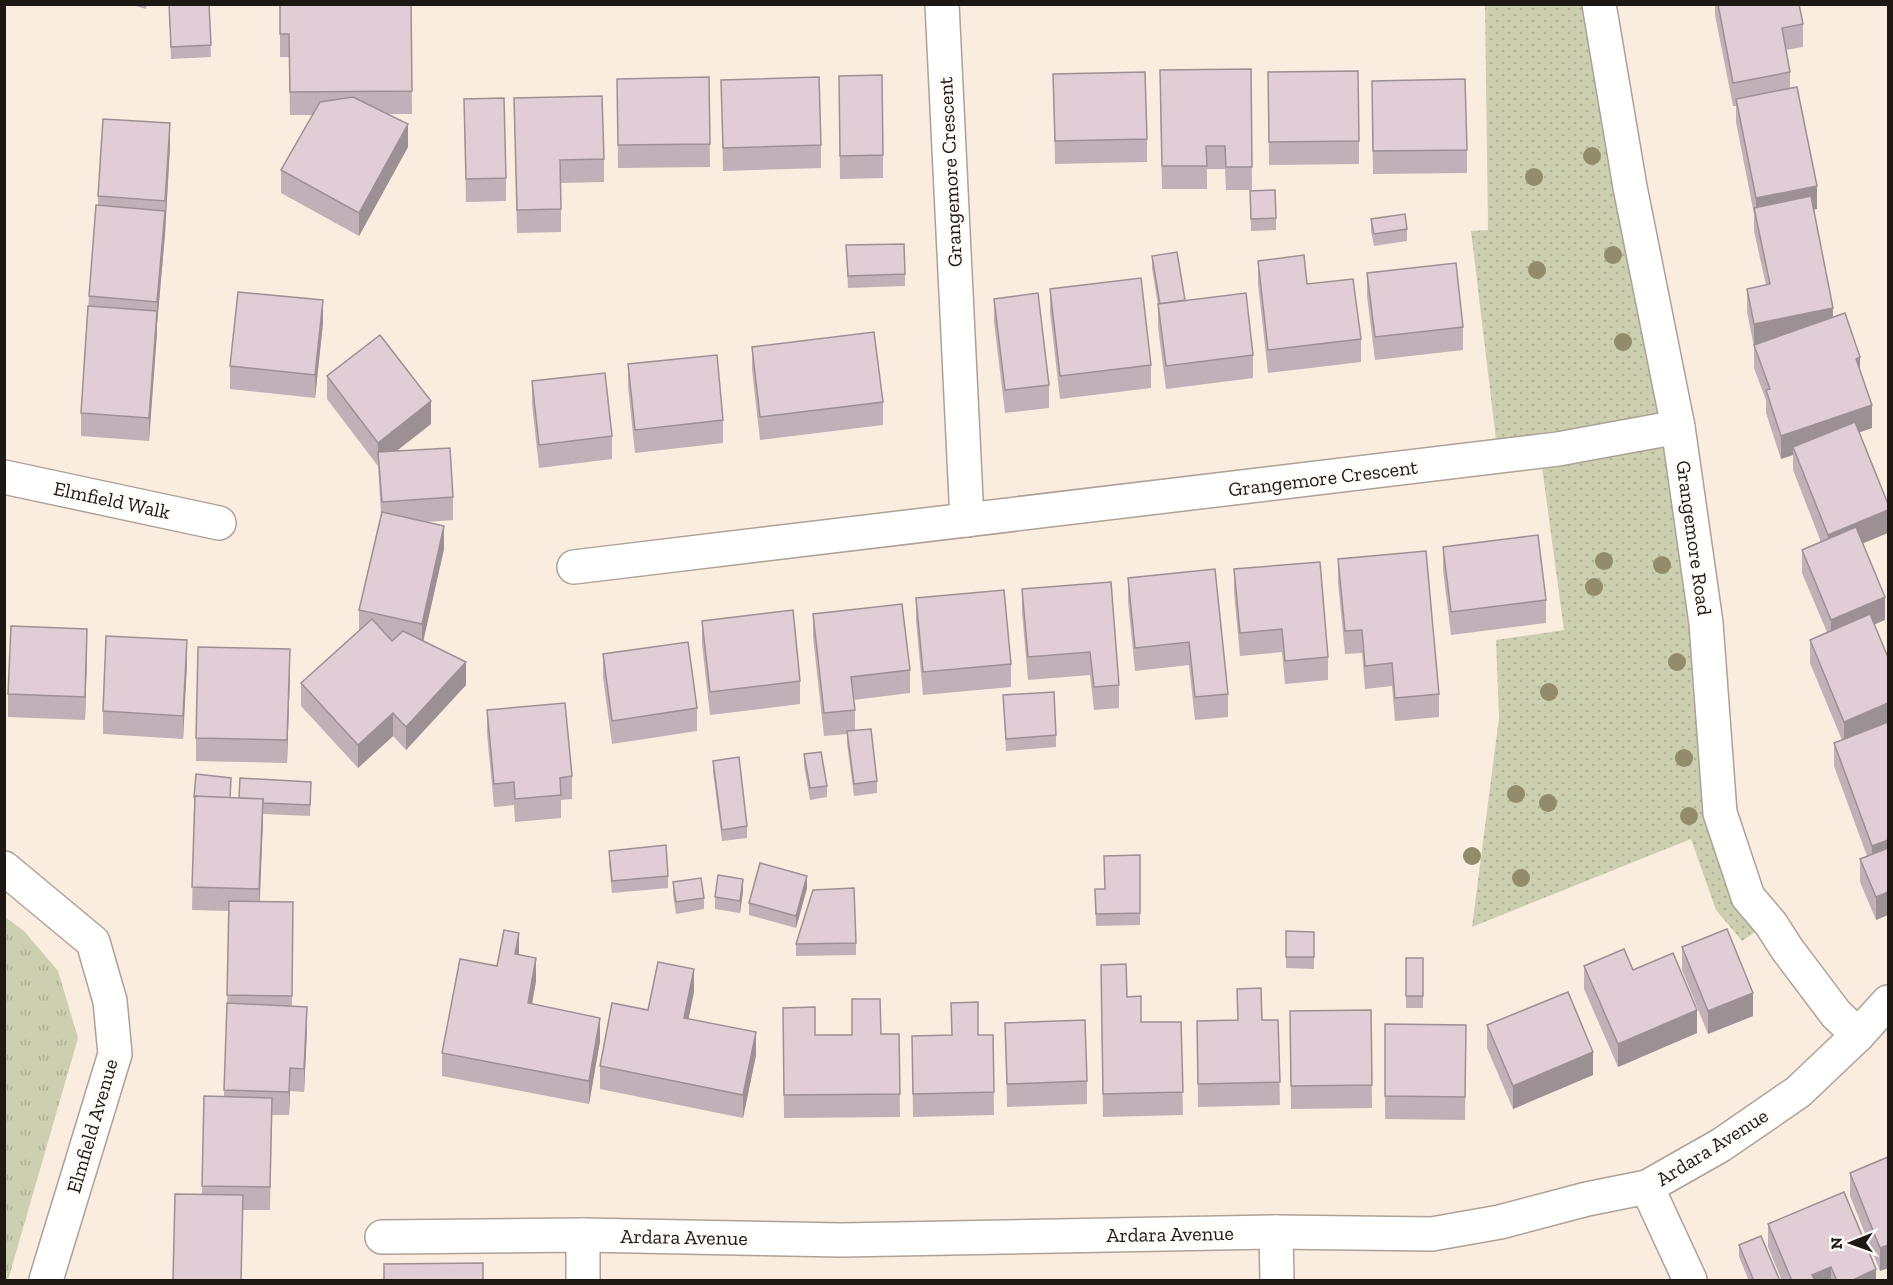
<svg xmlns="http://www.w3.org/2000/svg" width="1893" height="1285" viewBox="0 0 1893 1285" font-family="'Zilla Slab',serif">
  <defs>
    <pattern id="grass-dots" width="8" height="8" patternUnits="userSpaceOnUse" patternTransform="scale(1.5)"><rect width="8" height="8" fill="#cccfb0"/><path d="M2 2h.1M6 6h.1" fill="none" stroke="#afb196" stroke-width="1.8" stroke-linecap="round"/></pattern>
    <pattern id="park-tufts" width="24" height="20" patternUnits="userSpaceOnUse" patternTransform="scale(1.5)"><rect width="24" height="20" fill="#cccfb0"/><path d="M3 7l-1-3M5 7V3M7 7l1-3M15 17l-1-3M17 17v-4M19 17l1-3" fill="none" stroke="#afb196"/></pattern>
  </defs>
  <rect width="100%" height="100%" fill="#faecdf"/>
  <polygon fill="url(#grass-dots)" points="1485,5 1598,5 1720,813 1767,924 1742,941 1716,910 1691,839 1472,927 1499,718 1496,640 1564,630 1540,452 1498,456 1471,231 1488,230"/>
  <polygon fill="url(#park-tufts)" points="5,917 24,931 58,971 78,1038 8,1280 4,1280"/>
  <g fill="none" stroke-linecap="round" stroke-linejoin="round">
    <defs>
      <g id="street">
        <polyline points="942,4 967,520"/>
        <polyline points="1599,4 1630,187 1678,427 1706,623 1720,813 1748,897 1771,924 1787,949 1836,1014 1858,1035"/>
        <polyline points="4,477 219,523"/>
        <polyline points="574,567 1558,449 1678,427"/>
        <polyline points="4,868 93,942 110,1001 115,1054 46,1280"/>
        <polyline points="1647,1187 1690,1280"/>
        <polyline points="1276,1232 1277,1280"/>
        <polyline points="382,1237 583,1235 842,1240 1276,1232 1432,1234 1500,1222 1587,1199 1647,1187 1721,1145 1798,1092 1858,1035 1888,1002"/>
        <polyline points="583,1280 583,1235"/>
      </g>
    </defs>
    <use href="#street" stroke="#aea195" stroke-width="36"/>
    <use href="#street" stroke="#fff" stroke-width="33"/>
  </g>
  <g fill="#928c6b">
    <circle cx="1592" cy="156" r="9"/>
    <circle cx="1534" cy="177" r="9"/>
    <circle cx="1613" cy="255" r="9"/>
    <circle cx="1537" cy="270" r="9"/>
    <circle cx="1623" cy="342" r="9"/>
    <circle cx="1604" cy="561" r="9"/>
    <circle cx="1662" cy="565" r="9"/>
    <circle cx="1594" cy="587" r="9"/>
    <circle cx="1677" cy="662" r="9"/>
    <circle cx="1549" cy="692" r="9"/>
    <circle cx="1684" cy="758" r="9"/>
    <circle cx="1516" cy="794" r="9"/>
    <circle cx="1548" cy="803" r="9"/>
    <circle cx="1689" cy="816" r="9"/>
    <circle cx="1472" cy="856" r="9"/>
    <circle cx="1521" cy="878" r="9"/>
  </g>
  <g fill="#c1b0b7">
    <polygon points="129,4 147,4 146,9"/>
    <polygon points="169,4 209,4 211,57 171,59"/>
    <polygon points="280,4 411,4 412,114 388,114 408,147 359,236 281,193 281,170 313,115 290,115 289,57 280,57"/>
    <polygon points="1715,4 1799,4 1803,24 1803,47 1786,50 1790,72 1790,89 1817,209 1814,209 1833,317 1860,370 1872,428 1859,432 1862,544 1885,620 1874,624 1887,655 1888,655 1888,915 1876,920 1860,882 1860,859 1867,856 1834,766 1834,743 1842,740 1810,663 1810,640 1827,632 1802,573 1802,550 1821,542 1793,470 1793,455 1781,459 1766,413 1766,400 1754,368 1754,347 1747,312 1747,289 1766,285 1754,231 1754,214 1736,122 1736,106 1733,106 1715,15"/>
    <polygon points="1251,69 1252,190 1226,190 1225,169 1207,169 1207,189 1162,189 1160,93"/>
    <polygon points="1268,72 1359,141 1359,164 1269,165"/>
    <polygon points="1053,74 1147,139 1147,162 1055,164"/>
    <polygon points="709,77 710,167 618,168 617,79"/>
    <polygon points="721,80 821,145 821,168 723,171"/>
    <polygon points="514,98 604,159 604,182 561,183 561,232 517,233"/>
    <polygon points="464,99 506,178 506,201 466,202"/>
    <polygon points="839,99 883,155 883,178 840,179"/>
    <polygon points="1372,104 1467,150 1467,173 1373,174"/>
    <polygon points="170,146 165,234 157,325 149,441 81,436 81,413 89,296 98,205 98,196"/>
    <polygon points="1250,191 1276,218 1276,230 1251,231"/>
    <polygon points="1371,219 1407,229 1407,241 1374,246 1371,231"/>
    <polygon points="846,245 905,274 905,286 848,288"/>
    <polygon points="1152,256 1185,300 1253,355 1253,378 1166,389 1158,327 1158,306 1152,268"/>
    <polygon points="1258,261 1307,284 1361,339 1361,362 1268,373 1258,284"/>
    <polygon points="1367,273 1463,327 1463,350 1375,360 1367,296"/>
    <polygon points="1050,289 1151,365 1151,388 1060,399 1050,312"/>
    <polygon points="994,299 1049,385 1049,408 1005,413 994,322"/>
    <polygon points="323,323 315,398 230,389 230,366"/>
    <polygon points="752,347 883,402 883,425 760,440 752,370"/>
    <polygon points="628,364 723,420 723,443 635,453 628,387"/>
    <polygon points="327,376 431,424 397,451 453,497 453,520 426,522 444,549 423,641 466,685 406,750 393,736 358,768 301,706 301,683 359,631 359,610 381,515 378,465 378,466 327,399"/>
    <polygon points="532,381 612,436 612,459 539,468 532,404"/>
    <polygon points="1443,547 1546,600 1546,623 1451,635 1443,570"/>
    <polygon points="1338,559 1439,694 1439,717 1395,721 1392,686 1365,689 1362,653 1345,654 1338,582"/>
    <polygon points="1215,569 1228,694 1228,717 1195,720 1189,665 1135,671 1128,601 1128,578"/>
    <polygon points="1234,569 1328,657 1328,680 1285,684 1282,652 1240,656 1234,592"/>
    <polygon points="1111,582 1119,685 1119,708 1094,710 1090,675 1028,680 1022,612 1022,589"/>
    <polygon points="916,598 1011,664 1011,687 923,695 916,621"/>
    <polygon points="813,614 910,670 910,693 853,700 855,710 855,731 877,781 877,793 854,796 847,743 847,734 824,736 813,637"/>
    <polygon points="702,621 800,681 800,704 710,715 702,644"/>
    <polygon points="87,652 85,720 8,717 8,694"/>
    <polygon points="603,654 697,708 697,731 612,744 603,677"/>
    <polygon points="187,663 183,739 103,734 103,711"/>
    <polygon points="290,672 287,763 196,761 196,738"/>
    <polygon points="1003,695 1056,735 1056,747 1006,751"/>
    <polygon points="487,710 572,776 572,799 561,800 561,818 515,822 514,805 494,807 487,733"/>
    <polygon points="804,754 827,786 827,797 810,800 804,766"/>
    <polygon points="713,761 747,826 747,838 722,841 713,772"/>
    <polygon points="231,790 231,798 239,798 311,793 310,816 263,814 260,901 293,902 292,1006 307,1030 304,1092 290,1091 289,1115 272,1115 270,1210 243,1210 202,1194 204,1096 224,1096 227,1007 229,911 192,910 194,808 194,797"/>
    <polygon points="609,851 668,876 668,888 612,893 609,863"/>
    <polygon points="1140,855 1140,925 1096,926 1095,889 1105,889"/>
    <polygon points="673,882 704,898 704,909 676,914 673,894"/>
    <polygon points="807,888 796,928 749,915 749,903"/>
    <polygon points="743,891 740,913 715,909 715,897"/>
    <polygon points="1286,931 1314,932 1314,969 1286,968"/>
    <polygon points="856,943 856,955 796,956 796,944"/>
    <polygon points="1682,947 1753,1016 1708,1034 1682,970"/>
    <polygon points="519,954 536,981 532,1004 600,1041 589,1104 442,1076 442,1053 497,966"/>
    <rect x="1406" y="958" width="17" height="50"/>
    <polygon points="1584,966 1697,1033 1618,1067 1584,989"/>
    <polygon points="1101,988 1127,997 1141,1022 1181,1022 1183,1115 1103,1117"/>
    <polygon points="694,992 688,1019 756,1055 743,1118 600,1089 600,1066 648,1010"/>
    <polygon points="1371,1010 1372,1108 1291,1109 1290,1034"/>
    <polygon points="1278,1020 1280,1105 1198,1107 1197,1021"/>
    <polygon points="1005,1023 1087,1081 1087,1104 1007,1107"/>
    <polygon points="1385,1024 1466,1025 1465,1120 1385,1119"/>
    <polygon points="1487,1025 1593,1075 1513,1109 1487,1048"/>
    <polygon points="783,1031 815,1035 899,1034 900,1117 784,1118"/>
    <polygon points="993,1035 994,1115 913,1117 912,1036"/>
    <polygon points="1888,1157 1888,1268 1880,1271 1850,1196 1850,1173"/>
    <polygon points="1768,1224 1876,1281 1782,1281 1768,1247"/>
    <polygon points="1739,1245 1780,1281 1749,1281 1739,1257"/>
  </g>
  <g fill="#9d9095">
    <polygon points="170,123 170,146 165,234 157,325 157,302 165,213"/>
    <polygon points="408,124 408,147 359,236 359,213"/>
    <polygon points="1817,186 1817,209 1757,221 1756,215 1756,198"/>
    <polygon points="323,300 323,323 315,398 315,375"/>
    <polygon points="1833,308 1833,331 1754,345 1754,347 1754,324"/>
    <polygon points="157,311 157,334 149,441 149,418"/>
    <polygon points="1860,357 1860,380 1856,359"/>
    <polygon points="431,401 431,424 379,464 378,452 378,466 378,443"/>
    <polygon points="1872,405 1872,428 1796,454 1793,447 1793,455 1781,459 1781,436"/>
    <polygon points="1888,510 1888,533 1828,558 1828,535"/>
    <polygon points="444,526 444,549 422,647 422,624"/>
    <polygon points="1885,597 1885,620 1831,643 1831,620"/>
    <polygon points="87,629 87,652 85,720 85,697"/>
    <polygon points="187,640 187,663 183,739 183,716"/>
    <polygon points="290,649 290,672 287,763 287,740"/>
    <polygon points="466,662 466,685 406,750 406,727"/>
    <polygon points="1888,703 1888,726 1844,745 1844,722"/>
    <polygon points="393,713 393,736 358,768 358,745"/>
    <polygon points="263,799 263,822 259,912 259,889"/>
    <polygon points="1888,840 1888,863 1872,869 1872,846"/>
    <polygon points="807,876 807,888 796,928 796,916"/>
    <polygon points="743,879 743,891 740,913 740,901"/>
    <polygon points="1888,892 1888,915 1876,920 1876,897"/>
    <polygon points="519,933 519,956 515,954"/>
    <polygon points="536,958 536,981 528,1026 528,1003"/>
    <polygon points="694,969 694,992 684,1041 684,1018"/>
    <polygon points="1753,993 1753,1016 1708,1034 1708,1011"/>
    <polygon points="307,1007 307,1030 304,1092 304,1069"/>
    <polygon points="1697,1010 1697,1033 1618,1067 1618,1044"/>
    <polygon points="600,1018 600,1041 589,1104 589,1081"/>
    <polygon points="756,1032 756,1055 743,1118 743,1095"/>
    <polygon points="1593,1052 1593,1075 1513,1109 1513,1086"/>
    <polygon points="290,1068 290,1091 289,1115 289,1092"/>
    <polygon points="1888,1245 1888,1268 1880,1271 1880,1248"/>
    <polygon points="1831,1267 1831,1281 1812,1281 1812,1275"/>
    <polygon points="1876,1269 1876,1281 1851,1281"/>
  </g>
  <g fill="#e0cdd5" stroke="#9d9095" stroke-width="1.5">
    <polygon points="169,4 209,4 211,45 171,47"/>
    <polygon points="280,4 411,4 412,91 290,92 289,34 280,34"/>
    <polygon points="1718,4 1799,4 1803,24 1782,28 1790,72 1733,83"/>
    <polygon points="1251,69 1252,167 1226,167 1225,146 1206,146 1207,166 1162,166 1160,70"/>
    <polygon points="1358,71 1359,141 1269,142 1268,72"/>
    <polygon points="1145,72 1147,139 1055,141 1053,74"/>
    <polygon points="882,75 883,155 840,156 839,76"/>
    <polygon points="709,77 710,144 618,145 617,79"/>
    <polygon points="819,77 821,145 723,148 721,80"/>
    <polygon points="1465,79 1467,150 1373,151 1372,81"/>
    <polygon points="1797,87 1817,186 1756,198 1736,99"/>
    <polygon points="602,96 604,159 560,160 561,209 517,210 514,98"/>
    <polygon points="353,97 408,124 359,213 281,170 320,102"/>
    <polygon points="504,98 506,178 466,179 464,99"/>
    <polygon points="103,119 170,123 165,201 98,196"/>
    <polygon points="1275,190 1276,218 1251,219 1250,191"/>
    <polygon points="1811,196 1833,308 1754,324 1747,289 1770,284 1754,208"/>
    <polygon points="96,205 165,211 157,302 89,296"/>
    <polygon points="1405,214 1407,229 1374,234 1371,219"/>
    <polygon points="904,244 905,274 848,276 846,245"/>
    <polygon points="1177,252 1185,300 1160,304 1152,256"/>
    <polygon points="1304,255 1307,284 1353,279 1361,339 1268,350 1258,261"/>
    <polygon points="1456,263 1463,327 1375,337 1367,273"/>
    <polygon points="1141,278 1151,365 1060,376 1050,289"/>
    <polygon points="238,292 323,300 315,375 230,366"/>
    <polygon points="1038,293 1049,385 1005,390 994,299"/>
    <polygon points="1246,293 1253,355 1166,366 1158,304"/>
    <polygon points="88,306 157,311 149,418 81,413"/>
    <polygon points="1845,313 1860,357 1856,359 1872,405 1781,436 1766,390 1770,389 1754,345"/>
    <polygon points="874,332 883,402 760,417 752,347"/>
    <polygon points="380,335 431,401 378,443 327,376"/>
    <polygon points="717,355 723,420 635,430 628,364"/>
    <polygon points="605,373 612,436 539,445 532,381"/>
    <polygon points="1855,422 1888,504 1888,510 1828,535 1793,447"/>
    <polygon points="450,448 453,497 382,502 378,452"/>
    <polygon points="382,512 444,526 422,624 359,610"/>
    <polygon points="1856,527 1885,597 1831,620 1802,550"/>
    <polygon points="1538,535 1546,600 1451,612 1443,547"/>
    <polygon points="1426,551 1439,694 1395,698 1392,663 1365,666 1362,630 1345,631 1338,559"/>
    <polygon points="1320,562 1328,657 1285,661 1282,629 1240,633 1234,569"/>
    <polygon points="1215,569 1228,694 1195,697 1189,642 1135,648 1128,578"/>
    <polygon points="1111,582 1119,685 1094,687 1090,652 1028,657 1022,589"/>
    <polygon points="1004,590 1011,664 923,672 916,598"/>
    <polygon points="902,604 910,670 851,677 855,710 824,713 813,614"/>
    <polygon points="793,610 800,681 710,692 702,621"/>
    <polygon points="1870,614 1887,655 1888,655 1888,703 1844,722 1810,640"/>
    <polygon points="372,619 392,641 403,631 466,662 406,727 393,713 358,745 301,683"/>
    <polygon points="11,626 87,629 85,697 8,694"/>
    <polygon points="106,636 187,640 183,716 103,711"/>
    <polygon points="688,642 697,708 612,721 603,654"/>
    <polygon points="198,647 290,649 287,740 196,738"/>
    <polygon points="1054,692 1056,735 1006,739 1003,695"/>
    <polygon points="565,703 572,776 560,778 561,795 515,799 514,782 494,784 487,710"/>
    <polygon points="1888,722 1888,840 1872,846 1834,743"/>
    <polygon points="871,729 877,781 854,784 847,731"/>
    <polygon points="821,752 827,786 810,788 804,754"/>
    <polygon points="739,757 747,826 722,830 713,761"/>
    <polygon points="196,774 231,778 230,798 194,797"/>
    <polygon points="240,778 311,782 310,805 263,803 263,799 239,798"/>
    <polygon points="195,796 263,799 259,889 192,887"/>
    <polygon points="666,845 668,876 612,881 609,851"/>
    <polygon points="1888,848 1888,892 1876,897 1860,859"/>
    <polygon points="1140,855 1140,913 1096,914 1095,889 1105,889 1104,856"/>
    <polygon points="760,863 807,876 796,916 749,903"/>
    <polygon points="718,875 743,879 740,901 715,897"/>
    <polygon points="701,878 704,898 676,902 673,882"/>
    <polygon points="854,888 856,943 796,944 813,890"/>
    <polygon points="229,901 293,902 292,996 227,995"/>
    <polygon points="1727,929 1753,993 1708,1011 1682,947"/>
    <polygon points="504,930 519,933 515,954 536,958 528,1003 600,1018 589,1081 442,1053 460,959 497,966"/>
    <polygon points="1286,931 1314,932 1314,957 1286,957"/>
    <polygon points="1624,949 1633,970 1673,953 1697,1010 1618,1044 1584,966"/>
    <rect x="1406" y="958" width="17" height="38"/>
    <polygon points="658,962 694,969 684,1018 756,1032 743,1095 600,1066 612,1003 648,1010"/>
    <polygon points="1126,964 1127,997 1141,996 1141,1022 1181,1022 1183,1092 1103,1094 1101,965"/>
    <polygon points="1261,988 1262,1020 1278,1020 1280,1082 1198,1084 1197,1021 1238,1020 1237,989"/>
    <polygon points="1568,992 1593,1052 1513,1086 1487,1025"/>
    <polygon points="852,999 880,999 881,1034 899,1034 900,1094 784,1095 783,1008 815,1007 815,1035 852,1035"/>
    <polygon points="978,1002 978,1035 993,1035 994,1092 913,1094 912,1036 952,1035 951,1003"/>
    <polygon points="227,1003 307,1007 304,1069 290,1068 289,1092 224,1090"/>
    <polygon points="1371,1010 1372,1085 1291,1086 1290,1011"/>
    <polygon points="1085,1020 1087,1081 1007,1084 1005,1023"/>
    <polygon points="1385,1024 1466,1025 1465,1097 1385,1096"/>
    <polygon points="204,1096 272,1098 270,1187 202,1186"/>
    <polygon points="1888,1157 1888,1245 1880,1248 1850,1173"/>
    <polygon points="1844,1192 1876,1269 1851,1281 1837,1281 1831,1267 1812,1275 1815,1281 1792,1281 1768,1224"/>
    <polygon points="175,1194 243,1195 241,1281 173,1281"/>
    <polygon points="1761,1236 1780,1281 1754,1281 1739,1245"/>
    <polygon points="483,1263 483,1281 384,1281 384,1264"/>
  </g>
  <g text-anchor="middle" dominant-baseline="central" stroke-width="6" stroke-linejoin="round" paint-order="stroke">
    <g font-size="20" fill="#1d1814" stroke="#fefbf9">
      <text transform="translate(950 172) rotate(-93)">Grangemore Crescent</text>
      <text transform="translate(1323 478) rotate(-7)">Grangemore Crescent</text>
      <text transform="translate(112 500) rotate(12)">Elmfield Walk</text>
      <text transform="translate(1694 538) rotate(82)">Grangemore Road</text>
      <text transform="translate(92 1126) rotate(-74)">Elmfield Avenue</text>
      <text transform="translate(1712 1147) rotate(-32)">Ardara Avenue</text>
      <text transform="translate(1170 1234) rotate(-1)">Ardara Avenue</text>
      <text transform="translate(684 1237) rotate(1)">Ardara Avenue</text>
    </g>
  </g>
  <rect width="1893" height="1285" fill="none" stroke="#1d1814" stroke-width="12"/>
  <g transform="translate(1851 1243) rotate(269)" stroke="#fefbf9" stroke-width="4.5" paint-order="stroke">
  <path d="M0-4.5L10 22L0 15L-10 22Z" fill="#1d1814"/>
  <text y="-9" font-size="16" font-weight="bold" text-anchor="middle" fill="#1d1814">N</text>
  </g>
</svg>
